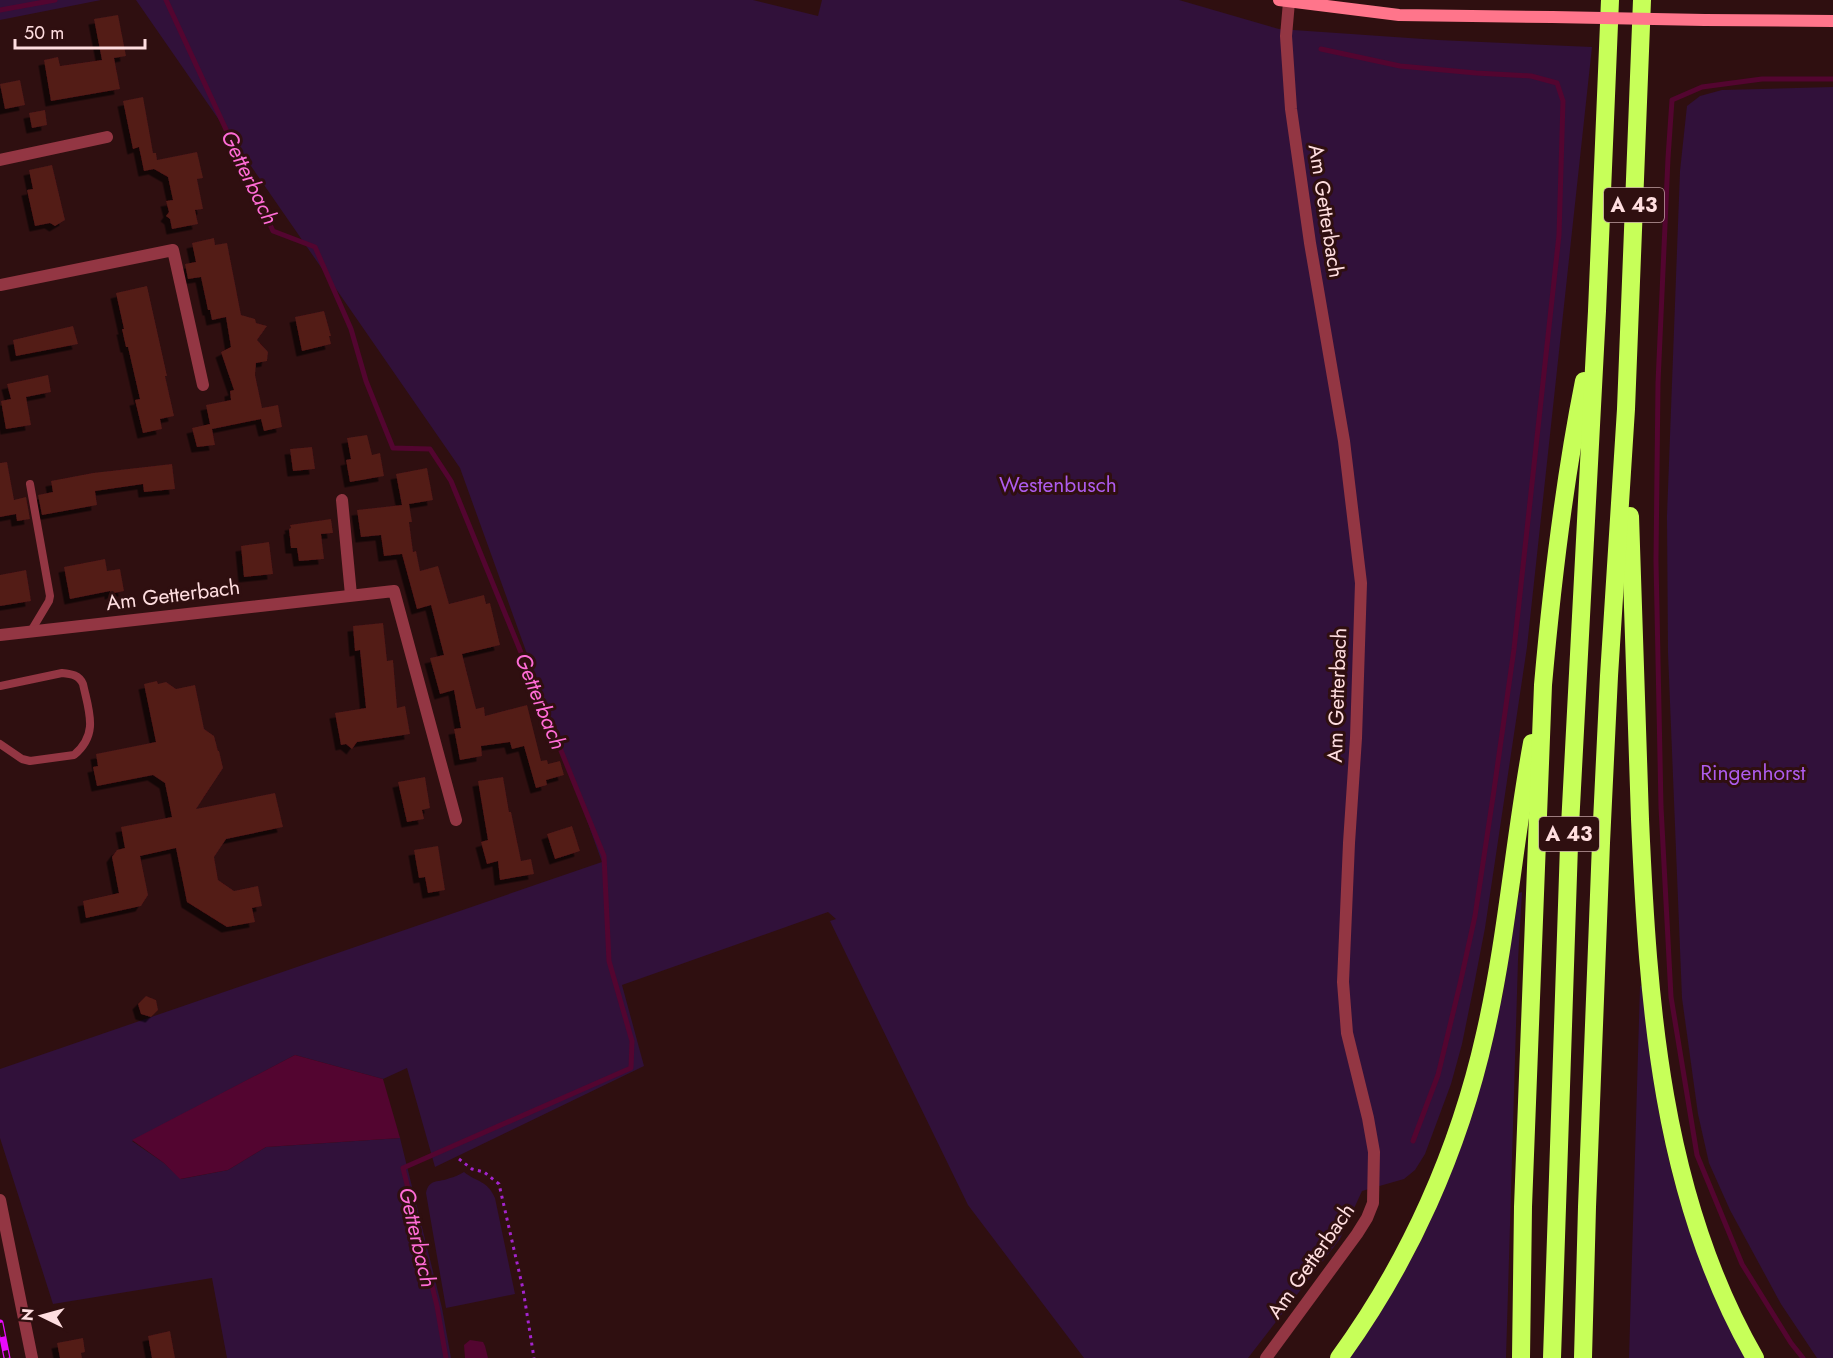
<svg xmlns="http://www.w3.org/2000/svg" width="1833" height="1358" viewBox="0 0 1833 1358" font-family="Jost,sans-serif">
  <defs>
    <filter id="shadow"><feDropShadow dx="-5.5" dy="5.5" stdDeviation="0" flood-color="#0009"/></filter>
  </defs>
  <rect width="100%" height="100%" fill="#2f0f10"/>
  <g fill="#31113a">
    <polygon points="0,0 101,0 0,20"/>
    <polygon points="136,0 753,0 818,16 822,0 1179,0 1279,29 1438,40 1592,47 1527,647 1485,928 1474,985 1462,1044 1451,1084 1425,1154 1415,1170 1404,1179 1362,1191 1340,1239 1248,1358 1084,1358 968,1205 830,921 836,919 828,912 622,985 644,1066 435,1167 407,1068 383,1079 295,1055 132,1141 164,1163 181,1179 228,1170 266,1147 400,1138 442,1308 451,1358 227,1358 212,1278 53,1304 0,1138 0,1069 602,862 460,468"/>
    <polygon points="1833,87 1833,1358 1817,1358 1781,1304 1730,1210 1709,1163 1698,1114 1682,998 1668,653 1667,516 1680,171 1687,106 1700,96 1722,90"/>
    <polygon points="1522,892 1518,960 1506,1358 1349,1358 1380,1311 1502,998 1519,893"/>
    <path d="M1643 985C1650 1076 1665 1169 1698 1254 1712 1289 1731 1324 1747 1358H1629L1640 986Z"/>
    <path d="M464 1172C478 1183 487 1180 495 1198L515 1294 446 1308 426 1193C429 1178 439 1183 450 1178 455 1177 460 1174 464 1172Z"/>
  </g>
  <g fill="#530530">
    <polygon points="295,1055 383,1079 400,1138 266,1147 228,1170 180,1179 164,1163 132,1140"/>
    <polygon points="470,1340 483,1342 485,1346 488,1358 465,1358 464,1345"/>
  </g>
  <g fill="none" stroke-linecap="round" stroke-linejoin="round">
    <g stroke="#530530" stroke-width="5">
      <polyline points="166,0 273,231 315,247 351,329 366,381 393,448 430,449 451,481 604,856 609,961 632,1041 631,1068 403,1168 437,1306 446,1358"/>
      <polyline points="0,10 55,0"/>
      <polyline points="1321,49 1400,66 1476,73 1531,76 1557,83 1563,101 1559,235 1514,649 1494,790 1475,916 1460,984 1438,1075 1413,1141"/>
      <polyline points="1803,1358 1791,1343 1742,1264 1697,1155 1671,997 1661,807 1656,561 1658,383 1668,158 1672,100 1702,87 1762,79 1833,79"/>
    </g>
  </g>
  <g fill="#531a19" filter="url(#shadow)">
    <polygon points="118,15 126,56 114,58 120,89 51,101 44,60 58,57 60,66 102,60 94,19"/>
    <polygon points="20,80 25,105 5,109 0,84"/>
    <polygon points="143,97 153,153 156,153 157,160 197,152 203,178 197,179 203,209 195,210 198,224 172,229 170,219 166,216 169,212 166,201 173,200 168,177 154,169 144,171 139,147 133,149 123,101"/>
    <polygon points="45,110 47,125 32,128 29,113"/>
    <polygon points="52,165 65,220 55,226 50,223 35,226 27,190 33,189 29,170"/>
    <polygon points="214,238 215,245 227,243 241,315 255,319 256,323 267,326 257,340 268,352 267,361 256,363 255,375 262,408 278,405 282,427 264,431 261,419 212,429 215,445 197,447 192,428 210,424 206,405 231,400 230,391 234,390 221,352 231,347 226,317 212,320 210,310 208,310 201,277 188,279 185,264 196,262 192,243"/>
    <polygon points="147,286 167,376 165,376 174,416 160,419 162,429 143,433 135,400 140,399 128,347 126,347 122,329 124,329 116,293"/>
    <polygon points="324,311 331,336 329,336 331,344 302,351 295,317"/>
    <polygon points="73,326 78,344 16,356 13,340"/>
    <polygon points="48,375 51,392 26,397 31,425 6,429 1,401 11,399 7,384"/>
    <polygon points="367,435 372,455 380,453 384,476 350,482 346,460 351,459 347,438"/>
    <polygon points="312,447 315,469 293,471 290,449"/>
    <polygon points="7,462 14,500 26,497 30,519 17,521 16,514 0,517 0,463"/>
    <polygon points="172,464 175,489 144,492 143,484 95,491 97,505 42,515 38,495 53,492 51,481 93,473"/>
    <polygon points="427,468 433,500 409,504 412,522 409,522 413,552 416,551 420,571 438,566 449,604 484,595 486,604 490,603 500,645 462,654 476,709 484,707 485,716 527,705 541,761 547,760 548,764 560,761 564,775 546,780 547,785 536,788 524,746 512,749 510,742 481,746 482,756 460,760 454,729 461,728 454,690 440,694 430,658 444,655 431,605 417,609 402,554 384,556 381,535 361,537 357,510 402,505 396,474"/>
    <polygon points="331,519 333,533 321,534 324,559 299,561 297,548 291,548 289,529 291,528 290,525"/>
    <polygon points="269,542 273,574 244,577 241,546"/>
    <polygon points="105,559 107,571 120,569 124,591 110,594 110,591 70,599 64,567"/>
    <polygon points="26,570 31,601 0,606 0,575"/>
    <polygon points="383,623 387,661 393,660 397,708 405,706 410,734 357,742 352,749 346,744 341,745 335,713 366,708 360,650 355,651 353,626"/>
    <polygon points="157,681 158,684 166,682 176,689 195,685 204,729 214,736 218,751 219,751 223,768 196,809 275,793 283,827 226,839 214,857 218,880 234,891 258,886 262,906 252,908 255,922 227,927 187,902 176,848 140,856 148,895 141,906 86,918 83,901 119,893 112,857 117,850 125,848 121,827 172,817 165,783 153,775 97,786 93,767 98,766 96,754 156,742 144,684"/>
    <polygon points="425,777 430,808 422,810 424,819 407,822 398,782"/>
    <polygon points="503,777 509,812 511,812 521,861 531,859 534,874 500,880 498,861 487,864 481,842 488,840 478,781"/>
    <polygon points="572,826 580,851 555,859 547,834"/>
    <polygon points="438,846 445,890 428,893 425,877 419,878 414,850"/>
    <polygon points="146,996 156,1000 158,1010 151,1017 141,1014 138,1004"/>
    <polygon points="170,1331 175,1358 152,1358 148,1336"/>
    <polygon points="83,1338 85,1352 81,1353 82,1358 60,1358 57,1343"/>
  </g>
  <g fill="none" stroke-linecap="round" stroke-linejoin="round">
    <polyline stroke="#a324cd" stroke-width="3" stroke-dasharray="3 4.5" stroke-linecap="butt" points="459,1159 472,1169 484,1172 499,1184 523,1289 534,1358"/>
    <g stroke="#933643" stroke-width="8">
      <polyline points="30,484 50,596 49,601 31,631"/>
      <path d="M0 686 62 673C72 674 79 675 83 684 89 712 99 734 74 755L30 761 22 759 0 744"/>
    </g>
    <g stroke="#933643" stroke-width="12">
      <polyline points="0,160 107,137"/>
      <polyline points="0,285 173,250 203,385"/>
      <polyline points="342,500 351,595"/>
      <polyline points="0,635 394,591 456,820"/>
      <polyline points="0,1200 32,1358"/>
      <polyline points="1266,1358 1357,1234 1367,1218 1373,1203 1374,1152 1368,1118 1347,1033 1343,982 1349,843 1356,738 1361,583 1344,441 1310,243 1291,109 1286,36 1289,2"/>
    </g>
    <g stroke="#ff758b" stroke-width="12">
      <polyline points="1279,0 1399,15 1552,17"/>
      <polyline points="1705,20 1833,21"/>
    </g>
    <g stroke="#c7ff59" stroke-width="18">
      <path d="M1630 516C1633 617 1636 718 1640 819 1648 1003 1661 1195 1755 1358"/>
      <path d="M1339 1358C1409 1262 1459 1150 1485 1034 1507 938 1514 840 1532 743"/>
      <path d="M1521 1358 1523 1207 1543 685C1552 583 1564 481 1584 381"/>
      <polyline points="1552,1358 1569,845 1597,311 1610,0"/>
      <polyline points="1583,1358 1587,1207 1601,843 1609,676 1626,409 1642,0"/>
    </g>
    <defs>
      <polyline id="rail" points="0,1323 7,1358"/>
    </defs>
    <use href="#rail" stroke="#ea0aff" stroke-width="7"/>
    <use href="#rail" stroke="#2f0f10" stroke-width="4.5" stroke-dasharray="14" stroke-linecap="butt"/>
    <polyline stroke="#ff758b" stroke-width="12" points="1552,17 1705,20"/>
  </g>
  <g text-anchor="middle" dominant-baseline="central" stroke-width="6" stroke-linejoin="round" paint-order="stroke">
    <g fill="#2f0f10" stroke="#c1a0a2" stroke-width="1.5">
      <rect x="1604" y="188" width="60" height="34" rx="4.5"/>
      <rect x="1539" y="817" width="60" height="34" rx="4.5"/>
    </g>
    <g font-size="20" font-weight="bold" fill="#ffdee0">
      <text x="1634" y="205">A 43</text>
      <text x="1569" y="834">A 43</text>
    </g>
    <g font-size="21" fill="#ffdee0" stroke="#2f0f10">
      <text transform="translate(1326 211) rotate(81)">Am Getterbach</text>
      <text transform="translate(173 595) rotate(-7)">Am Getterbach</text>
      <text transform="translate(1337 695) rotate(-88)">Am Getterbach</text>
      <text transform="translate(1311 1261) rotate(-55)">Am Getterbach</text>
    </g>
    <g font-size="21" fill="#ae5ced" stroke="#2f0f10">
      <text x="1058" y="485">Westenbusch</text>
      <text x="1753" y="773">Ringenhorst</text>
    </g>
    <g font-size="22" font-style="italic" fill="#ff6cd6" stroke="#2f0f10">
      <text transform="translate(250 177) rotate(64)">Getterbach</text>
      <text transform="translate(541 701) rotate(68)">Getterbach</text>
      <text transform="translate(418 1237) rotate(77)">Getterbach</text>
    </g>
  </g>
  <g transform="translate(42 1316) rotate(275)" stroke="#2f0f10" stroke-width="4.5" paint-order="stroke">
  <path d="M0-4.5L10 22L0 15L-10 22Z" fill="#ffdee0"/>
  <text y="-9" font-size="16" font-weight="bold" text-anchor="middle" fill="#ffdee0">N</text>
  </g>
  <path d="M15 39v9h130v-9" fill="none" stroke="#ffdee0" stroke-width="3"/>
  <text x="24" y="39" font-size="18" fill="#ffdee0" stroke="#2f0f10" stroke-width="4.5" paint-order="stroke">50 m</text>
</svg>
